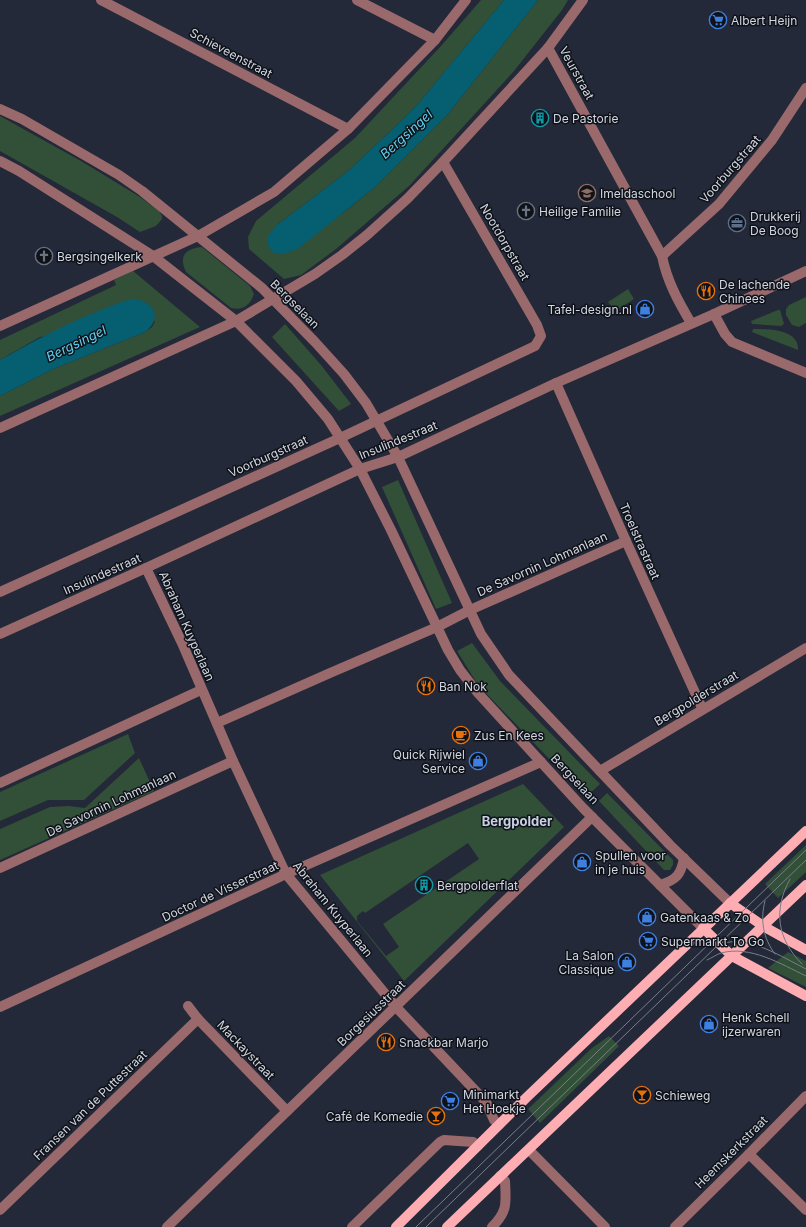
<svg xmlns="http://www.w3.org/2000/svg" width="806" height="1227" viewBox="0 0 806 1227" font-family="Inter,sans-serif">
  <rect width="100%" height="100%" fill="#232938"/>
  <g fill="#324f37" fill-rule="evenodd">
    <polygon points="481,0 504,0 418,104 398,124 347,172 277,225 343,213 374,188 448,114 538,0 568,0 562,10 514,71 409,186 336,249 301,275 284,279 249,249 248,237 256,221 355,138 441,46"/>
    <polygon points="0,116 81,161 140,197 159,211 162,216 162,219 156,226 140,232 117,217 0,151"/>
    <path d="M202 247 250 286 254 294C250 305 243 311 231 308L186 272C178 256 186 248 202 247Z"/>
    <polygon points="133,271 200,327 0,416 0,396 53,369 145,332 152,327 155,321 40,337 0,360 0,340 116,285 114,280"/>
    <polygon points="628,289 634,299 615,311 608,302"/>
    <polygon points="806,297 806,323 799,327 792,325 786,315 786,309 789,305"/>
    <polygon points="778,310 780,310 784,324 781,326 752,324 751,321"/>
    <polygon points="285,324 321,365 351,404 339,411 272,337"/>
    <path d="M753 329C768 329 799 329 798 350L752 332Z"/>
    <polygon points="398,480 452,603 436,609 382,487"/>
    <polygon points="472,643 500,681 600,784 586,797 478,685 457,651"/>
    <polygon points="128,734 135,753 84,800 48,800 0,821 0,792"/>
    <polygon points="139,758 154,791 0,860 0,829 50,807 69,806 85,808"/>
    <path d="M523 784 564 827 404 981 320 875ZM468 843 479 859 383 924 399 947 386 956 357 921V916L363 911 365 913Z"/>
    <polygon points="607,793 673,860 673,865 670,870 664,870 599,801"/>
    <polygon points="806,845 806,872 778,898 765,884"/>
    <polygon points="788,952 806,961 806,987 768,968"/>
    <polygon points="609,1036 619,1046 540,1123 528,1109 592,1048"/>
  </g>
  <g fill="#065e71">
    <polygon points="504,0 538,0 448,114 374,188 299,248 284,254 275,253 269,249 267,237 277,225 347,172 398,124 418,104"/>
    <path d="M134 299C154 301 163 319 145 332L53 369 0 396V360C31 343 61 326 94 313 107 308 120 301 134 299Z"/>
  </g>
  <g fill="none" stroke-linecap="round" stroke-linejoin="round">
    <g stroke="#99696c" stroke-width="10">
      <polyline points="101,0 348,129"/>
      <polyline points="357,0 435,40"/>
      <path d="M548 48 662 256C667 281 678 301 691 323"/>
      <polyline points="0,109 22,119 119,175 142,191 262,288 315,342 344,374 366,403 398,457 481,634 509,675 670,845 730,903"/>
      <polyline points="0,161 19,171 153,256 236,321 296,381 328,419 360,469 391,530 448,650 460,670 477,692 583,808 703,928"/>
      <polyline points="662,256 719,204 772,140 806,88"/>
      <polyline points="714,314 725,334 732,342 806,373"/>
      <polyline points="0,326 198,236 274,192 348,129 435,40 466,0"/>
      <polyline points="556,383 626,541 702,708"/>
      <polyline points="0,428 236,321 315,274 342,255 367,235 407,199 443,162 548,48 583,0"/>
      <polyline points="146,568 182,643 233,761 286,874 396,1007 486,1102 494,1120 499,1125"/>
      <polyline points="0,592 340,438 535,346 541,336 537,325 443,162"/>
      <polyline points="0,634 146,568 360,469 398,457 556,383 714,314 806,271"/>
      <polyline points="217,723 330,673 437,627 470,610 626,541"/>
      <polyline points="600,771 806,648"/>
      <polyline points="0,783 201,690"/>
      <polyline points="0,868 233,761"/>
      <path d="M660 885C676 880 681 875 684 858"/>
      <polyline points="188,1006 198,1019 287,1111"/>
      <polyline points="0,1007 286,874 541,762"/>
      <polyline points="529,1150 605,1227"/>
      <polyline points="749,1154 806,1210"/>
      <polyline points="0,1210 198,1019"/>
      <path d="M167 1227C308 1090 451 954 592 817"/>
      <polyline points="352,1227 440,1142 444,1140 473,1142 478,1146"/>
      <path d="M492 1227C508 1211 506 1203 505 1181L500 1176"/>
      <polyline points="675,1227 749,1154 806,1096"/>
    </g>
    <g stroke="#feaeb3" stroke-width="10">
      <polyline points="730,903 763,926 806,950"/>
      <polyline points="703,928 732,956 806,996"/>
      <polyline points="396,1227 527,1097 806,831"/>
      <polyline points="447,1227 806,885"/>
    </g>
    <g stroke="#787e8a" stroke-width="1">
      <path d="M790 879C773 910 777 939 802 964"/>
      <path d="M765 901C760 920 763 938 775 954"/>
      <path d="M720 944C727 942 735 941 742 942 764 945 786 959 806 969"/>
      <path d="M707 960C712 958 717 954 721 953 750 945 781 964 806 976"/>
      <polyline points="416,1227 806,850"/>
      <polyline points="426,1227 806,860"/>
    </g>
  </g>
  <defs>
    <symbol id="supermarket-ring" viewBox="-11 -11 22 22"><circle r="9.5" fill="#0f1219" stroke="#3f7fe0" stroke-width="1.5"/><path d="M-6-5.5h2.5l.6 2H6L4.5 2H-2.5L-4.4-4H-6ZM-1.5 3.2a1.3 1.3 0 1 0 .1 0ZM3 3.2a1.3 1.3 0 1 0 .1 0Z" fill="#3f7fe0"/></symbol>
    <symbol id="building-ring" viewBox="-11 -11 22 22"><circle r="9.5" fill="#0f1219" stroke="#0f9aa8" stroke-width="1.5"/><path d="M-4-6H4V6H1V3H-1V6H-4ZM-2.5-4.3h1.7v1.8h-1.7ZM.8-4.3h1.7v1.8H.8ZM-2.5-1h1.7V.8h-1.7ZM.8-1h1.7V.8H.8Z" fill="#0f9aa8"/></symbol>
    <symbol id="school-ring" viewBox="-11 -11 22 22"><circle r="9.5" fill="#0f1219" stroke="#8d6e63" stroke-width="1.5"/><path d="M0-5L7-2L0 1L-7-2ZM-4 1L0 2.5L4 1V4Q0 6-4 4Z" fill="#8d6e63"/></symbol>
    <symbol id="church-ring" viewBox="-11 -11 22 22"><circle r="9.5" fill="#0f1219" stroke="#6b7280" stroke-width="1.5"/><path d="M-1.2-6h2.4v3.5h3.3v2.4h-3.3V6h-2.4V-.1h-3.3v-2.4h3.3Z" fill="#6b7280"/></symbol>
    <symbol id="office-ring" viewBox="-11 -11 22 22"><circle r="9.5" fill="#0f1219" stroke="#5c6f8a" stroke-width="1.5"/><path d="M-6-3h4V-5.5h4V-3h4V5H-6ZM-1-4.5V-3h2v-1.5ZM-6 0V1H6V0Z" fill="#5c6f8a"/></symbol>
    <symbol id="restaurant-ring" viewBox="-11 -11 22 22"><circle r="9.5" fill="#0f1219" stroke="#e8710a" stroke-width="1.5"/><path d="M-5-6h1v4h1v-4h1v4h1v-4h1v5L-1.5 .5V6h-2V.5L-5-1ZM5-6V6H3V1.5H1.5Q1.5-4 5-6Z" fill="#e8710a"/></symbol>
    <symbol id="shop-ring" viewBox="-11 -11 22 22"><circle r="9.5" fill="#0f1219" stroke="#3f7fe0" stroke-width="1.5"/><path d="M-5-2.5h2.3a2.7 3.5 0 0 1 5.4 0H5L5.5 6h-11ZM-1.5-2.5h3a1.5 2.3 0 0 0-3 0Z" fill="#3f7fe0"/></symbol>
    <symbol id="cafe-ring" viewBox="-11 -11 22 22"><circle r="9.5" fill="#0f1219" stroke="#e8710a" stroke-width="1.5"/><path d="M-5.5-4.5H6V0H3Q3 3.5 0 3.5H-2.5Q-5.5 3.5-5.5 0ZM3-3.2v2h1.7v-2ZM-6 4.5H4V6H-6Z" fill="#e8710a"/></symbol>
    <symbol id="bar-ring" viewBox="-11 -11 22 22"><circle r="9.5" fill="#0f1219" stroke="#e8710a" stroke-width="1.5"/><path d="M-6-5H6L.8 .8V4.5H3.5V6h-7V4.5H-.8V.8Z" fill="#e8710a"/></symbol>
  </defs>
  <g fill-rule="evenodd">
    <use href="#supermarket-ring" x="708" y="10" width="20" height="20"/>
    <use href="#building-ring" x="530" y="108" width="20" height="20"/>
    <use href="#school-ring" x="577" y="183" width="20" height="20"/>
    <use href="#church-ring" x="516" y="201" width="20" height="20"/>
    <use href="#office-ring" x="727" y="213" width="20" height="20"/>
    <use href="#church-ring" x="34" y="246" width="20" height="20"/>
    <use href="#restaurant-ring" x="696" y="281" width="20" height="20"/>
    <use href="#shop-ring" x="635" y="299" width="20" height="20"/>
    <use href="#restaurant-ring" x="416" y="676" width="20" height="20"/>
    <use href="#cafe-ring" x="451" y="725" width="20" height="20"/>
    <use href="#shop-ring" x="468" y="751" width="20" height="20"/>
    <use href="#shop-ring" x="572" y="852" width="20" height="20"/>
    <use href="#building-ring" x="414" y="875" width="20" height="20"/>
    <use href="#shop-ring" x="637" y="907" width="20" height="20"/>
    <use href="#supermarket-ring" x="638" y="931" width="20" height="20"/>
    <use href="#shop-ring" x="617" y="952" width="20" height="20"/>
    <use href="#shop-ring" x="699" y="1014" width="20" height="20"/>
    <use href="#restaurant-ring" x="376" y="1032" width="20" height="20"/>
    <use href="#bar-ring" x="632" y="1085" width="20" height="20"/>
    <use href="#supermarket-ring" x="440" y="1091" width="20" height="20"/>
    <use href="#bar-ring" x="426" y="1106" width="20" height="20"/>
  </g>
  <g text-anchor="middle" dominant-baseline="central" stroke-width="3" stroke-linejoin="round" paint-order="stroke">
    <g font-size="12" fill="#d1d6e0" stroke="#0f1219" text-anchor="start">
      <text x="731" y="20">Albert Heijn</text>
      <text x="553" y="118">De Pastorie</text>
      <text x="600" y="193">Imeldaschool</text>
      <text x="539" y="211">Heilige Familie</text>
      <text x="750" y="216">Drukkerij<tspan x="750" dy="14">De Boog</tspan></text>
      <text x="57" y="256">Bergsingelkerk</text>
      <text x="719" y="284">De lachende<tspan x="719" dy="14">Chinees</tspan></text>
      <text x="632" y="309" text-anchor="end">Tafel-design.nl</text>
      <text x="439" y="686">Ban Nok</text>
      <text x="474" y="735">Zus En Kees</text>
      <text x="465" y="754" text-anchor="end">Quick Rijwiel<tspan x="465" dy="14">Service</tspan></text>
      <text x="595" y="855">Spullen voor<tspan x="595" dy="14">in je huis</tspan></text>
      <text x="437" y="885">Bergpolderflat</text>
      <text x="660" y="917">Gatenkaas &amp; Zo</text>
      <text x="661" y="941">Supermarkt To Go</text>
      <text x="614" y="955" text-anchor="end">La Salon<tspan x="614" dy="14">Classique</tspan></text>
      <text x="722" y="1017">Henk Schell<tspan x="722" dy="14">ijzerwaren</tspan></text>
      <text x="399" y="1042">Snackbar Marjo</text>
      <text x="463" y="1094">Minimarkt<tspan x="463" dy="14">Het Hoekje</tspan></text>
      <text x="655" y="1095">Schieweg</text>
      <text x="423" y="1116" text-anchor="end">Café de Komedie</text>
    </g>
    <g font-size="12" fill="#d1d6e0" stroke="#0f1219">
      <text transform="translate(231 53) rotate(28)">Schieveenstraat</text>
      <text transform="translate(577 73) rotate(61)">Veurstraat</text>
      <text transform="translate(730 169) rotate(-49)">Voorburgstraat</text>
      <text transform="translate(505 242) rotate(60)">Nootdorpstraat</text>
      <text transform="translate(295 304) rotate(45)">Bergselaan</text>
      <text transform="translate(398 440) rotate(-22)">Insulindestraat</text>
      <text transform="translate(268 456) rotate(-24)">Voorburgstraat</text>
      <text transform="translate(640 541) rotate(66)">Troelstrastraat</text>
      <text transform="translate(542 564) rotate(-24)">De Savornin Lohmanlaan</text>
      <text transform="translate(102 574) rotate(-24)">Insulindestraat</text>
      <text transform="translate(187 626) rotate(66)">Abraham Kuyperlaan</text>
      <text transform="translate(696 698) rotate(-31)">Bergpolderstraat</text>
      <text transform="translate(575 779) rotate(47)">Bergselaan</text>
      <text transform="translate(111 803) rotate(-25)">De Savornin Lohmanlaan</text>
      <text transform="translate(220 891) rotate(-25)">Doctor de Visserstraat</text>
      <text transform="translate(333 909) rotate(51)">Abraham Kuyperlaan</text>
      <text transform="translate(371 1013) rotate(-44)">Borgesiusstraat</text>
      <text transform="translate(246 1050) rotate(46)">Mackaystraat</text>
      <text transform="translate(90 1105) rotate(-44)">Fransen van de Puttestraat</text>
      <text transform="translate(731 1152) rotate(-45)">Heemskerkstraat</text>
    </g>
    <g font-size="13" font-style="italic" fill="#62d0ee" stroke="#0f1219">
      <text transform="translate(406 134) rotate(-42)">Bergsingel</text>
      <text transform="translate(76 343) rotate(-26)">Bergsingel</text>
    </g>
    <g font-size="13" font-weight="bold" fill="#c9d1e5" stroke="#0f1219">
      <text x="517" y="821">Bergpolder</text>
    </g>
  </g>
</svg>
